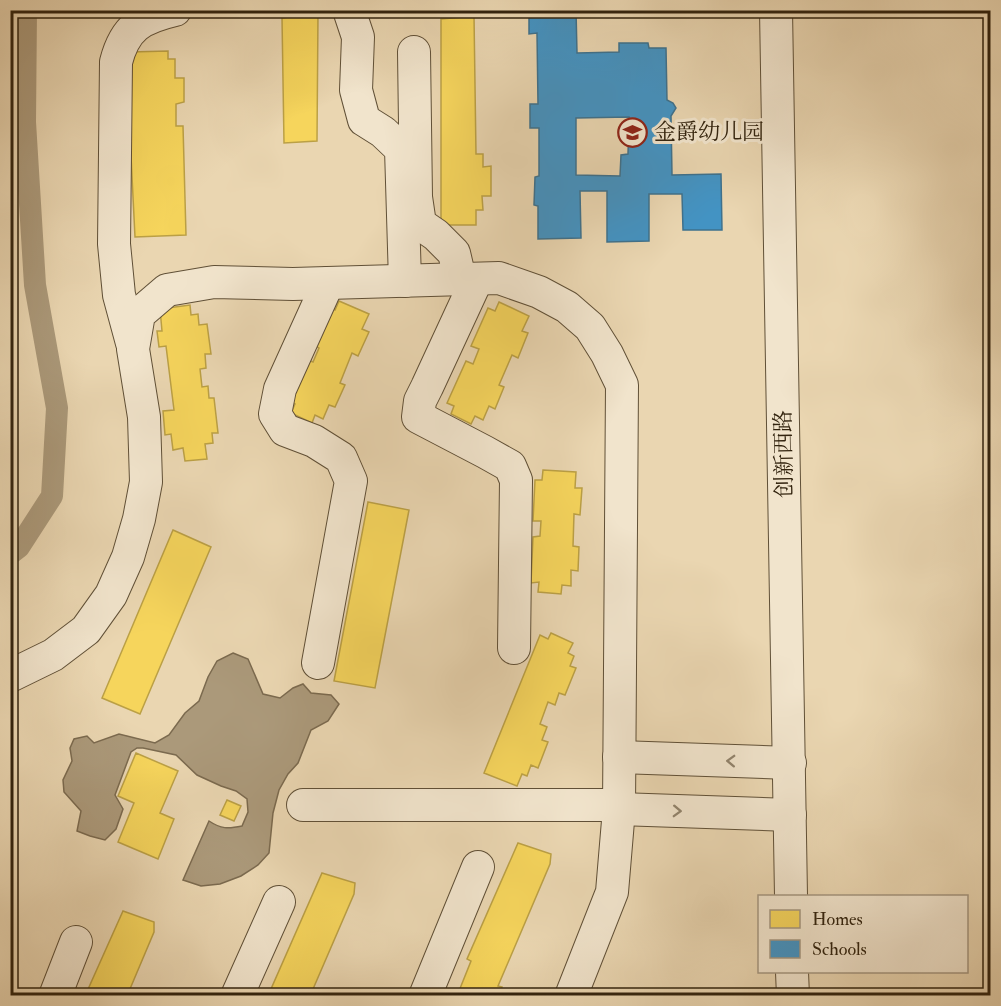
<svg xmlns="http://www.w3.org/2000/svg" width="1001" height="1006" viewBox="0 0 1001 1006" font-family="'IM FELL Double Pica','Noto Serif SC',serif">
  <rect width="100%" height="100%" fill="#ead6b1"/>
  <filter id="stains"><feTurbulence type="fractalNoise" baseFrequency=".00333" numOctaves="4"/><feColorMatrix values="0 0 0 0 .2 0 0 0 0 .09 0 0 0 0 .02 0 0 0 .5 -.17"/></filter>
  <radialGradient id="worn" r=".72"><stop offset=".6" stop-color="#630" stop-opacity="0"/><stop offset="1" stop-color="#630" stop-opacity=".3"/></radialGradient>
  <path fill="#ab997a" stroke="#7b6a4f" stroke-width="1.5" d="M233 653 248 659 263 694 280 698 293 688 303 684 311 693 331 695 339 704 328 721 311 730 298 763 288 774 279 790 273 813 269 853 258 865 241 876 220 884 201 886 183 880 209 821C221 829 228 829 242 826L248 812 247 799 236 791 221 786 197 775 176 755 143 748H137L131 752 115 795 123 809 116 829 105 840 90 836 77 831 81 811 64 792 63 780 72 761 70 748 74 739 87 736 94 743 119 734 155 743 169 735 185 713 199 701 208 677 217 661Z"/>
  <g fill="#f6d55c" stroke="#bba045" stroke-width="1.5">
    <polygon points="318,13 317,141 284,143 282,18"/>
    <polygon points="474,16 476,154 483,154 483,167 491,166 491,196 482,196 483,210 476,210 476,225 441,225 441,19"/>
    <polygon points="168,51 168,59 175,59 175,78 184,78 184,102 176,104 176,126 183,126 186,235 135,237 126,55 130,52"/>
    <polygon points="339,301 369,314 362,329 369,332 358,356 352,353 340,383 345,385 335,407 329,405 323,419 315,415 312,423 291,413 295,404 287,401 306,359 313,362 319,348 312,344 328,307 335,310"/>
    <polygon points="499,302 529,316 522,331 528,333 518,358 512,355 499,385 504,387 495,409 489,406 483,420 475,416 471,424 451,414 454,406 447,403 466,361 473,364 479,349 471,346 488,308 495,311"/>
    <polygon points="190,305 191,315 198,314 199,325 207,324 211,354 205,354 206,368 200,369 202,387 208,386 209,398 214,398 218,433 212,433 213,443 205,444 207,459 185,461 183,448 173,450 171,434 165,435 163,411 174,410 166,346 159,347 157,331 162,331 160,309"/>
    <polygon points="543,470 576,472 575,488 582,488 580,515 574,514 573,546 579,547 578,571 571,570 571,586 562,585 561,594 538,592 539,582 531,583 533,537 540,536 541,521 533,521 535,480 542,480"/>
    <polygon points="368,502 409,510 375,688 334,681"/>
    <polygon points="173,530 211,547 140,714 102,698"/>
    <polygon points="551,633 573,643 568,653 574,656 570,666 576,668 565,695 559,693 555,705 548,702 540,724 547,727 542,740 548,742 538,768 531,765 527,776 522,774 517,786 484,773 540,635 548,639"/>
    <polygon points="136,753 178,771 160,813 174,819 158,859 118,842 134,803 118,796"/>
    <polygon points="227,800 241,806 234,821 220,815"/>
    <polygon points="518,843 551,854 550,864 498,986 502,987 499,996 457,996 471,961 467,959"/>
    <polygon points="322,873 355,883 354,894 310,996 273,996 275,991 271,989"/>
    <polygon points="123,911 154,922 154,932 127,996 85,996"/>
  </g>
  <path fill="#4393c3" stroke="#3e718d" stroke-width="1.5" fill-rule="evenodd" d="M529 10H576L577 53 619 52V43H648L649 48H666L667 100 673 103 676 108 671 116 672 175 721 174 722 230H683L682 194H649V241L607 242V191H580L581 238 538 239V206L534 205 535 177 539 176V128H530V104H538L537 33 529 34ZM629 117 628 154 621 155 620 176 576 175V118Z"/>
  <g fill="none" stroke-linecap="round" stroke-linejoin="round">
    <polyline stroke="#ab997a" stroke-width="22" points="10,554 19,547 52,496 57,408 35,285 25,122 26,10"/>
    <defs>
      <g id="minor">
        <polyline points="349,10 358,37 356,90 364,120 383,132 401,149 405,281"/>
        <polyline points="776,10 791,896"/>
        <polyline points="414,52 416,197 420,224 436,235 454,253 460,279"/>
        <polyline points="477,279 427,387 420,401 418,417 485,452 510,466 516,480 514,648"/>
        <path d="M132 343 119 295 114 244 116 62C125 27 141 18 175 10"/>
        <polyline points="318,663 351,481 341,458 314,441 285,430 275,414 280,389 328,283"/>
        <polyline points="10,676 53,655 86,630 111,595 128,557 139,519 146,482 144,417 133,349 139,314 167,290 214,282 293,284 499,278 539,292 567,307 590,327 607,354 622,385 619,809 612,892 571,996"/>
        <polyline points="619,757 790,763"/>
        <polyline points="303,805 619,805"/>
        <polyline points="619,809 790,815"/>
        <polyline points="792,972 793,996"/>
        <polyline points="55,996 76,942"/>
        <polyline points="237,996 279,902"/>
        <polyline points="425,996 478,867"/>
      </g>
    </defs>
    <use href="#minor" stroke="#605037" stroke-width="34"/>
    <use href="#minor" stroke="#f1e4cc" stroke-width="32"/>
  </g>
  <defs><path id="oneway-chevron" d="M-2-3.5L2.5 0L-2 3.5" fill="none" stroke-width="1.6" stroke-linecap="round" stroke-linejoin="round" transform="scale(1.5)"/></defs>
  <g stroke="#92846d">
    <use href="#oneway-chevron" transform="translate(731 761) rotate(-178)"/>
    <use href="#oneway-chevron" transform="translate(677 811) rotate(2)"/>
  </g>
  <defs>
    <symbol id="school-ring" viewBox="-11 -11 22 22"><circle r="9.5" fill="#f1e4cc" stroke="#8f2418" stroke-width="1.5"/><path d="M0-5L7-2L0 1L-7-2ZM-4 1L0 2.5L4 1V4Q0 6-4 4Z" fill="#8f2418"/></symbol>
  </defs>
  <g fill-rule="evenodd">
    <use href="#school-ring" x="616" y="116" width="33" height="33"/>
  </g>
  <g text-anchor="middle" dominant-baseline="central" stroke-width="6" stroke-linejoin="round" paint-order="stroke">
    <g font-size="22" fill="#32230e" stroke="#f1e4cc" text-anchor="start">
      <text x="654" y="132">金爵幼儿园</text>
    </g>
    <g font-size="22" fill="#32230e" stroke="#f1e4cc">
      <text transform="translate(784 454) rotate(-91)">创新西路</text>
    </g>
  </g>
  <rect width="1001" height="1006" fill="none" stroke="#ead6b1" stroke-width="36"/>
  <rect x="12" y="12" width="977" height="982" fill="none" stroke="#32230e" stroke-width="3"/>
  <rect x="18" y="18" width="965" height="970" fill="none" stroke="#32230e" stroke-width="1.5"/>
  <rect x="758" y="895" width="210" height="78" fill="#f1e4cc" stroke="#a59780" stroke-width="1.5"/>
  <rect x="770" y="910" width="30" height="18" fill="#f6d55c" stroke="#a59780" stroke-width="1.5"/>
  <text x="812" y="925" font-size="18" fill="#32230e">Homes</text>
  <rect x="770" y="940" width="30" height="18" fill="#4393c3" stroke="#a59780" stroke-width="1.5"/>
  <text x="812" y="955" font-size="18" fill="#32230e">Schools</text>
  <rect width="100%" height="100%" filter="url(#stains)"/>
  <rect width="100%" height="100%" fill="url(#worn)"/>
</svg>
